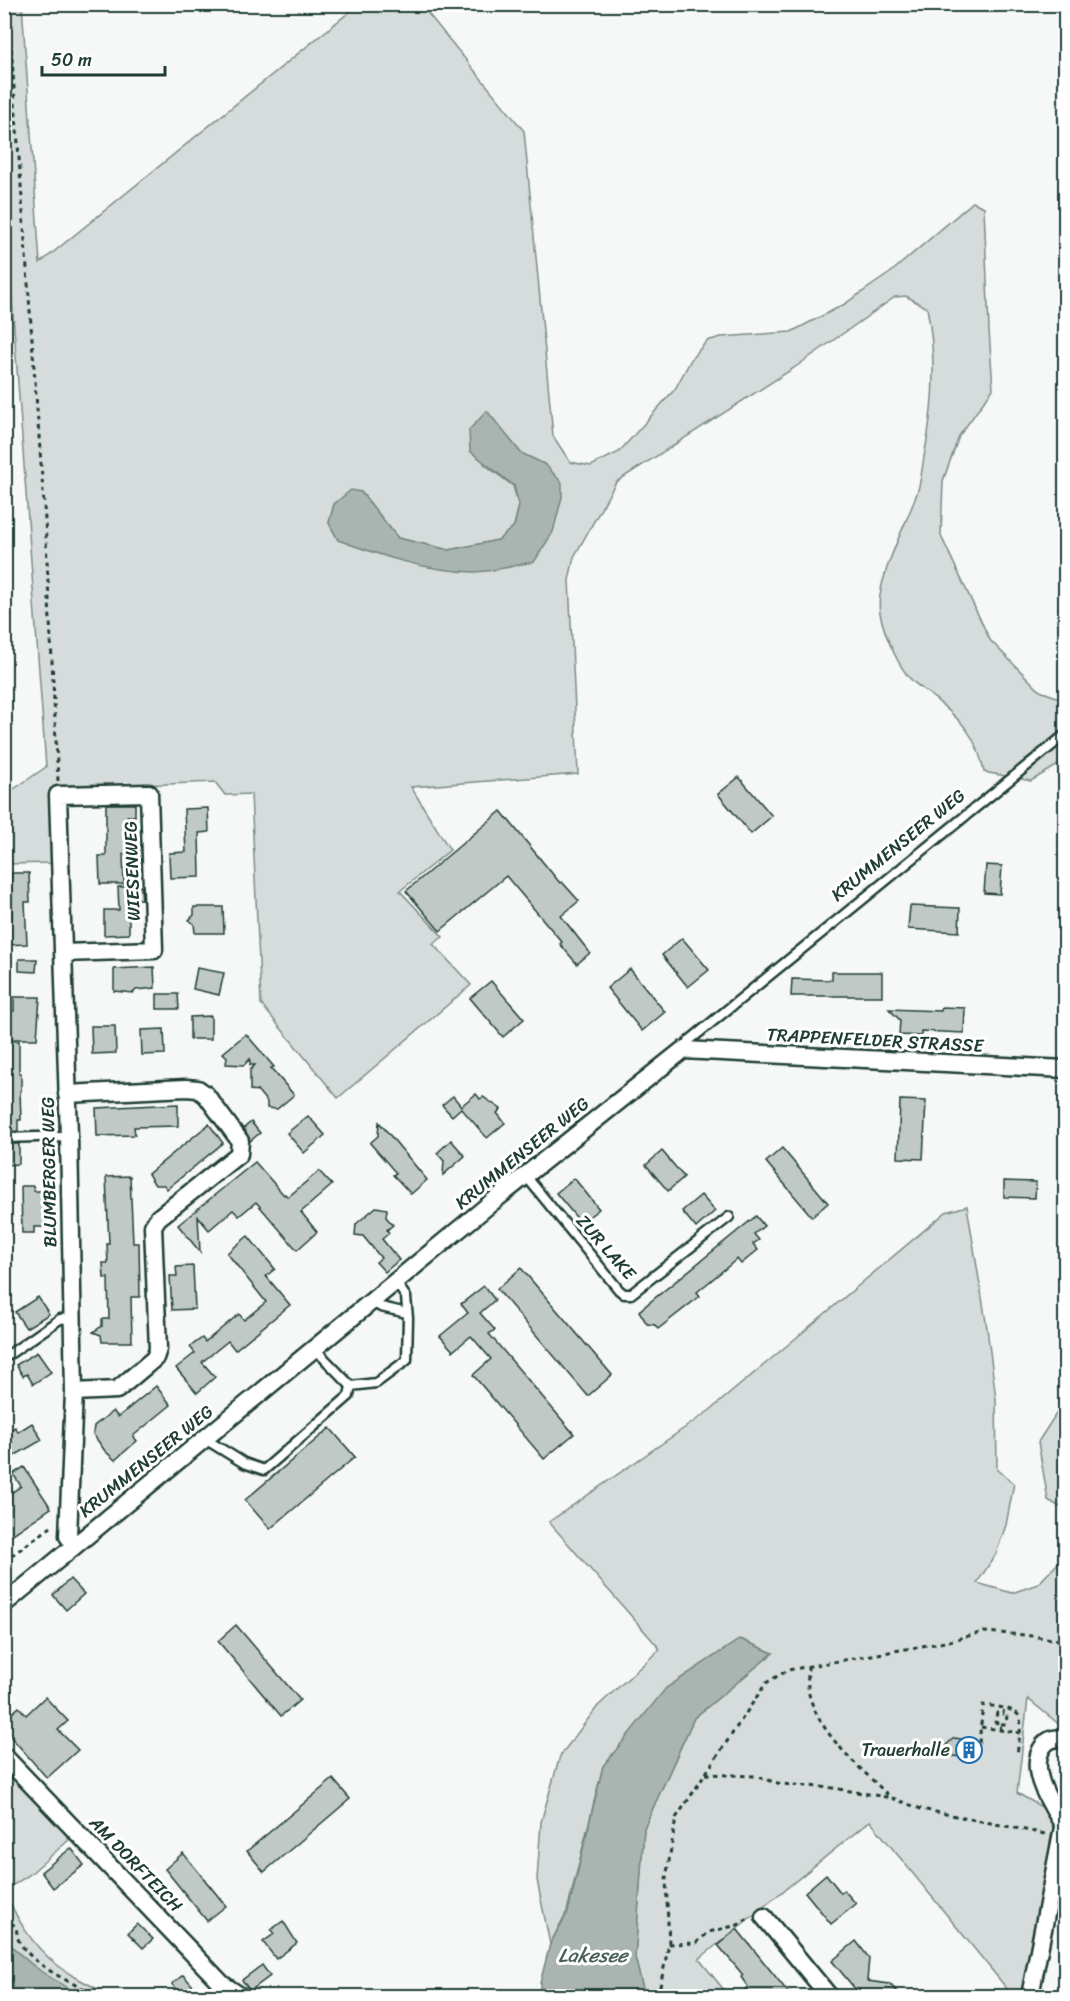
<svg xmlns="http://www.w3.org/2000/svg" width="1070" height="2001" viewBox="0 0 1070 2001" font-family="Sriracha,sans-serif">
  <rect width="100%" height="100%" fill="#f6f7f7"/>
  <filter id="ink" filterUnits="userSpaceOnUse"><feTurbulence type="fractalNoise" baseFrequency=".0167" numOctaves="2"/><feDisplacementMap in="SourceGraphic" scale="12" xChannelSelector="R" yChannelSelector="G"/><feConvolveMatrix kernelMatrix="1 2 1 2 8 2 1 2 1" color-interpolation-filters="sRGB"/></filter>
  <g filter="url(#ink)">
    <g fill="#d6dcdb" stroke="#7a8c88" stroke-width="1.5" fill-rule="evenodd">
      <path d="M5 5H22L40 263 358 5H421L524 131 553 436 570 462 591 466 619 452 675 389 692 358 707 341 721 337 791 332 843 305 890 273 973 202 984 207 989 330 993 389 959 436 943 481 941 536 990 640 1040 691 1065 700V761L1031 781 984 772C976 731 958 718 928 693 921 688 912 682 907 675 895 659 884 633 880 613 874 582 907 524 917 493 921 482 922 469 924 457 934 407 937 358 927 308L906 296 895 297 794 368 616 482 574 557 569 580 578 774 411 787 450 850 400 891 443 937 433 944 471 985 338 1098 261 1004 251 794 225 795 215 782 50 789 53 863 5 864 4 796 46 767 5 204ZM487 412 521 453 546 465 534 562 338 540 329 523 334 504 361 492 398 538 449 550 499 540 514 526 519 506 513 486 484 464Z"/>
      <polygon points="967,1206 987,1328 996,1399 997,1470 1014,1483 1006,1525 996,1554 977,1583 1012,1593 1038,1584 1063,1558 1065,1537 1065,1725 1060,1725 1028,1699 1017,1793 1065,1820 1060,1876 1039,1996 1013,1996 870,1821 699,1959 729,1996 645,1996 635,1958 644,1828 694,1718 773,1653 740,1639 603,1766 567,1911 550,1944 537,1880 541,1822 560,1756 598,1706 660,1649 549,1522 709,1411 946,1212"/>
      <polygon points="1065,1400 1065,1522 1065,1510 1048,1500 1038,1442"/>
      <path d="M5 1769 47 1812 70 1839 29 1875 5 1890C18 1925 38 1954 70 1974 83 1982 98 1989 112 1996H84L70 1990 35 1969 15 1951 5 1937Z"/>
    </g>
    <g fill="#aab5b1" stroke="#72857f" stroke-width="1.5">
      <path d="M487 411 521 453 546 465 562 483V497L553 532 534 562C515 565 493 572 474 572 426 571 382 556 338 540L329 523 334 504 351 490 361 492 398 538 449 550 498 540 514 526 519 506 514 486 470 451 469 430Z"/>
      <polygon points="740,1639 773,1653 694,1718 644,1828 635,1958 645,1996 540,1996 540,1983 550,1944 568,1912 603,1766 666,1688"/>
      <path d="M4 1937C26 1964 53 1981 84 1996H5Z"/>
    </g>
    <g fill="#c0c9c6" stroke="#1f3d34" stroke-width="1.5">
      <polygon points="739,777 772,816 751,834 718,794"/>
      <polygon points="106,804 135,804 135,816 127,816 128,854 123,854 124,884 100,884 99,856 106,856"/>
      <polygon points="208,808 209,832 199,833 200,877 170,878 169,853 186,852 184,809"/>
      <polygon points="501,811 560,883 562,882 579,901 561,916 590,953 577,964 560,944 562,942 506,876 440,931 406,891"/>
      <polygon points="986,865 1002,866 1000,894 984,893"/>
      <polygon points="11,873 29,873 30,902 25,902 27,944 4,945 4,919 12,919"/>
      <polygon points="141,886 142,899 135,899 135,910 129,910 129,934 104,935 104,910 119,910 118,887"/>
      <polygon points="910,906 960,908 959,932 908,929"/>
      <polygon points="194,907 223,907 224,933 195,933 194,924 189,920 194,915"/>
      <polygon points="682,938 709,970 688,987 662,955"/>
      <polygon points="19,959 37,959 36,972 19,971"/>
      <polygon points="154,967 155,988 136,990 133,993 114,991 114,969"/>
      <polygon points="197,968 224,973 219,995 193,989"/>
      <polygon points="630,969 665,1012 642,1031 607,988"/>
      <polygon points="832,972 882,972 882,996 791,996 792,979 832,980"/>
      <polygon points="491,981 524,1019 503,1037 470,998"/>
      <polygon points="157,994 178,994 179,1009 157,1009"/>
      <polygon points="14,997 40,997 37,1039 10,1039 10,1011 14,1011"/>
      <polygon points="942,1007 965,1008 964,1033 921,1031 921,1036 899,1035 900,1020 889,1009 941,1011"/>
      <polygon points="211,1016 211,1039 190,1039 190,1017"/>
      <polygon points="91,1026 115,1026 116,1053 92,1054"/>
      <polygon points="164,1029 165,1054 142,1055 141,1030"/>
      <polygon points="246,1034 274,1067 271,1068 294,1095 277,1109 267,1108 267,1102 258,1091 250,1090 250,1070 255,1065 250,1065 250,1059 244,1065 226,1064 227,1057 223,1053"/>
      <polygon points="4,1041 19,1041 19,1073 21,1073 21,1091 20,1091 21,1120 18,1120 18,1131 4,1132"/>
      <polygon points="476,1094 480,1099 483,1097 501,1109 497,1113 505,1123 487,1138 461,1108 452,1116 442,1105 453,1096 461,1106"/>
      <polygon points="900,1100 926,1101 923,1159 898,1158"/>
      <polygon points="178,1104 178,1126 134,1127 135,1135 97,1136 96,1108"/>
      <polygon points="308,1116 325,1135 304,1153 287,1133"/>
      <polygon points="251,1122 260,1133 250,1141 244,1128"/>
      <polygon points="379,1122 427,1180 411,1194 393,1175 396,1173 370,1143 378,1136"/>
      <polygon points="209,1124 223,1143 167,1189 164,1185 155,1185 148,1174"/>
      <polygon points="451,1140 465,1156 443,1175 444,1161 437,1153"/>
      <polygon points="4,1144 19,1144 19,1164 4,1165"/>
      <polygon points="782,1148 828,1203 812,1217 766,1162"/>
      <polygon points="662,1151 684,1177 668,1191 646,1165"/>
      <polygon points="255,1162 284,1195 285,1194 288,1197 319,1171 332,1185 301,1212 317,1232 297,1250 256,1202 239,1216 233,1210 209,1230 198,1217 200,1252 178,1225"/>
      <polygon points="130,1176 133,1243 139,1243 140,1297 131,1297 132,1342 102,1342 101,1335 93,1332 102,1326 102,1319 109,1319 108,1278 104,1278 103,1263 108,1263 107,1244 109,1244 106,1177"/>
      <polygon points="574,1178 599,1209 581,1223 556,1193"/>
      <polygon points="1004,1181 1036,1182 1035,1198 1004,1197"/>
      <polygon points="21,1186 33,1186 34,1191 44,1191 45,1227 34,1227 34,1233 22,1233"/>
      <polygon points="701,1195 715,1211 696,1228 682,1211"/>
      <polygon points="376,1207 387,1209 386,1217 393,1225 387,1230 389,1233 382,1239 399,1260 385,1272 376,1262 381,1258 363,1236 355,1235 356,1224"/>
      <polygon points="756,1216 764,1226 754,1234 759,1240 753,1244 758,1250 741,1264 737,1259 697,1292 700,1296 658,1329 655,1325 647,1324 639,1311"/>
      <polygon points="248,1236 275,1269 266,1276 290,1305 235,1350 228,1341 202,1362 215,1377 197,1393 176,1368 195,1353 190,1347 202,1338 205,1342 239,1314 244,1320 266,1302 227,1253"/>
      <polygon points="193,1266 195,1309 172,1310 170,1276 177,1276 176,1267"/>
      <polygon points="521,1268 612,1375 588,1396 497,1289"/>
      <polygon points="484,1286 495,1300 480,1313 495,1330 489,1334 574,1434 544,1459 473,1375 491,1359 471,1336 453,1351 440,1336 468,1313 461,1304"/>
      <polygon points="38,1297 49,1314 26,1328 15,1312"/>
      <polygon points="37,1352 51,1372 33,1384 27,1374 23,1376 16,1365"/>
      <polygon points="156,1386 171,1405 133,1436 137,1441 115,1460 105,1451 93,1434 94,1426 113,1411 118,1417"/>
      <polygon points="32,1423 42,1440 14,1456 4,1440 4,1434 15,1427 18,1432"/>
      <polygon points="330,1428 355,1457 270,1529 245,1500"/>
      <polygon points="24,1467 51,1508 4,1540 4,1498 21,1486 13,1474"/>
      <polygon points="70,1579 84,1594 66,1610 53,1595"/>
      <polygon points="236,1625 300,1700 281,1716 218,1641"/>
      <polygon points="45,1697 68,1721 58,1730 78,1750 47,1778 4,1729 4,1720 19,1707 26,1715"/>
      <polygon points="954,1738 974,1741 973,1758 952,1756 945,1746"/>
      <polygon points="333,1779 350,1799 264,1872 247,1851"/>
      <polygon points="71,1848 84,1865 53,1888 41,1872"/>
      <polygon points="183,1853 226,1906 207,1921 165,1869"/>
      <polygon points="826,1874 841,1893 844,1890 856,1904 831,1924 805,1892"/>
      <polygon points="283,1921 297,1943 276,1959 263,1942 274,1934 271,1930"/>
      <polygon points="137,1924 153,1939 143,1948 128,1933"/>
      <polygon points="737,1929 771,1971 791,1996 751,1996 745,1989 748,1987 741,1977 743,1975 718,1945"/>
      <polygon points="856,1941 869,1958 867,1981 890,1984 901,1996 861,1996 832,1961"/>
      <polygon points="262,1965 270,1976 250,1991 242,1980"/>
      <polygon points="183,1975 202,1996 183,1996 172,1984"/>
    </g>
    <g fill="none" stroke-linecap="round" stroke-linejoin="round">
      <defs>
        <g id="lane">
          <polyline points="683,1050 690,1040 1066,734"/>
          <polyline points="4,1138 69,1136"/>
          <polyline points="525,1175 619,1290 624,1294 631,1294 729,1217"/>
          <polyline points="371,1302 381,1307 407,1313"/>
          <polyline points="4,1358 60,1319 72,1318"/>
          <polyline points="351,1386 376,1383 407,1360 408,1318 406,1297 395,1281"/>
          <polyline points="205,1439 244,1463 264,1470 349,1396 351,1386 314,1348"/>
        </g>
        <g id="street">
          <polyline points="63,953 154,950 149,793 58,795 69,1136 74,1392 68,1536 75,1545"/>
          <polyline points="67,1094 186,1088 198,1089 206,1095 240,1141 239,1154 158,1218 153,1226 158,1349 155,1358 117,1390 74,1392"/>
          <polyline points="4,1604 491,1203 683,1050 1066,1069"/>
          <polyline points="4,1756 222,1984 240,1996"/>
          <path d="M1063 1824C1051 1804 1026 1769 1044 1745 1050 1738 1057 1737 1066 1740"/>
          <polyline points="764,1917 829,1996"/>
          <polyline points="1030,1996 1066,1812"/>
        </g>
      </defs>
      <use href="#lane" stroke="#1f3d34" stroke-width="13"/>
      <use href="#street" stroke="#1f3d34" stroke-width="21"/>
      <g stroke="#1f3d34" stroke-width="3" stroke-dasharray="4.5 4.5" stroke-linecap="butt">
        <polyline points="8,4 45,520 58,781"/>
        <polyline points="4,1561 51,1527"/>
        <path d="M808 1666C808 1675 807 1685 809 1694 819 1735 862 1769 890 1797"/>
        <polyline points="1001,1724 1006,1724 1007,1715 1003,1714"/>
        <polyline points="981,1727 1020,1733"/>
        <polyline points="1000,1730 1001,1724 995,1722 997,1713 1003,1714 1004,1707"/>
        <path d="M979 1743 983 1705C1029 1710 1022 1714 1017 1755"/>
        <polyline points="705,1774 754,1776 781,1784 833,1788 892,1798 921,1809 1045,1834"/>
        <path d="M4 1917 16 1927C17 1932 17 1937 19 1941 33 1967 75 1985 100 1996"/>
        <polyline points="669,1944 696,1943 709,1932 738,1925 747,1919"/>
        <polyline points="658,1996 669,1944 666,1879 676,1818 766,1683 788,1670 945,1642 984,1632 1025,1635 1066,1641"/>
      </g>
      <use href="#lane" stroke="#fff" stroke-width="8"/>
      <use href="#street" stroke="#fff" stroke-width="16"/>
    </g>
  </g>
  <defs>
    <symbol id="building-ring" viewBox="-11 -11 22 22"><circle r="9.5" fill="#fff" stroke="#1f6fb2" stroke-width="1.5"/><path d="M-4-6H4V6H1V3H-1V6H-4ZM-2.5-4.3h1.7v1.8h-1.7ZM.8-4.3h1.7v1.8H.8ZM-2.5-1h1.7V.8h-1.7ZM.8-1h1.7V.8H.8Z" fill="#1f6fb2"/></symbol>
  </defs>
  <g fill-rule="evenodd">
    <use href="#building-ring" x="954" y="1735" width="30" height="30"/>
  </g>
  <g text-anchor="middle" dominant-baseline="central" stroke-width="6" stroke-linejoin="round" paint-order="stroke">
    <g font-size="18" fill="#1f3d34" stroke="#fff">
      <text transform="translate(898 845) rotate(-39)">KRUMMENSEER WEG</text>
      <text transform="translate(132 871) rotate(-92)">WIESENWEG</text>
      <text transform="translate(875 1040) rotate(3)">TRAPPENFELDER STRASSE</text>
      <text transform="translate(522 1153) rotate(-39)">KRUMMENSEER WEG</text>
      <text transform="translate(49 1172) rotate(-91)">BLUMBERGER WEG</text>
      <text transform="translate(606 1247) rotate(49)">ZUR LAKE</text>
      <text transform="translate(146 1461) rotate(-39)">KRUMMENSEER WEG</text>
      <text transform="translate(136 1864) rotate(46)">AM DORFTEICH</text>
    </g>
    <g font-size="18" fill="#1f3d34" stroke="#fff" text-anchor="end">
      <text x="950" y="1750">Trauerhalle</text>
    </g>
    <g font-size="20" font-style="italic" fill="#49615a" stroke="#fff">
      <text x="593" y="1955">Lakesee</text>
    </g>
  </g>
  <rect width="1070" height="2001" fill="none" stroke="#fff" stroke-width="24"/>
  <rect x="12" y="12" width="1046" height="1977" fill="none" stroke="#1f3d34" stroke-width="2" filter="url(#ink)"/>
  <path d="M42 66v9h123v-9" fill="none" stroke="#1f3d34" stroke-width="3"/>
  <text x="51" y="66" font-size="18" fill="#1f3d34" stroke="#ffffff" stroke-width="4.5" paint-order="stroke">50 m</text>
</svg>
